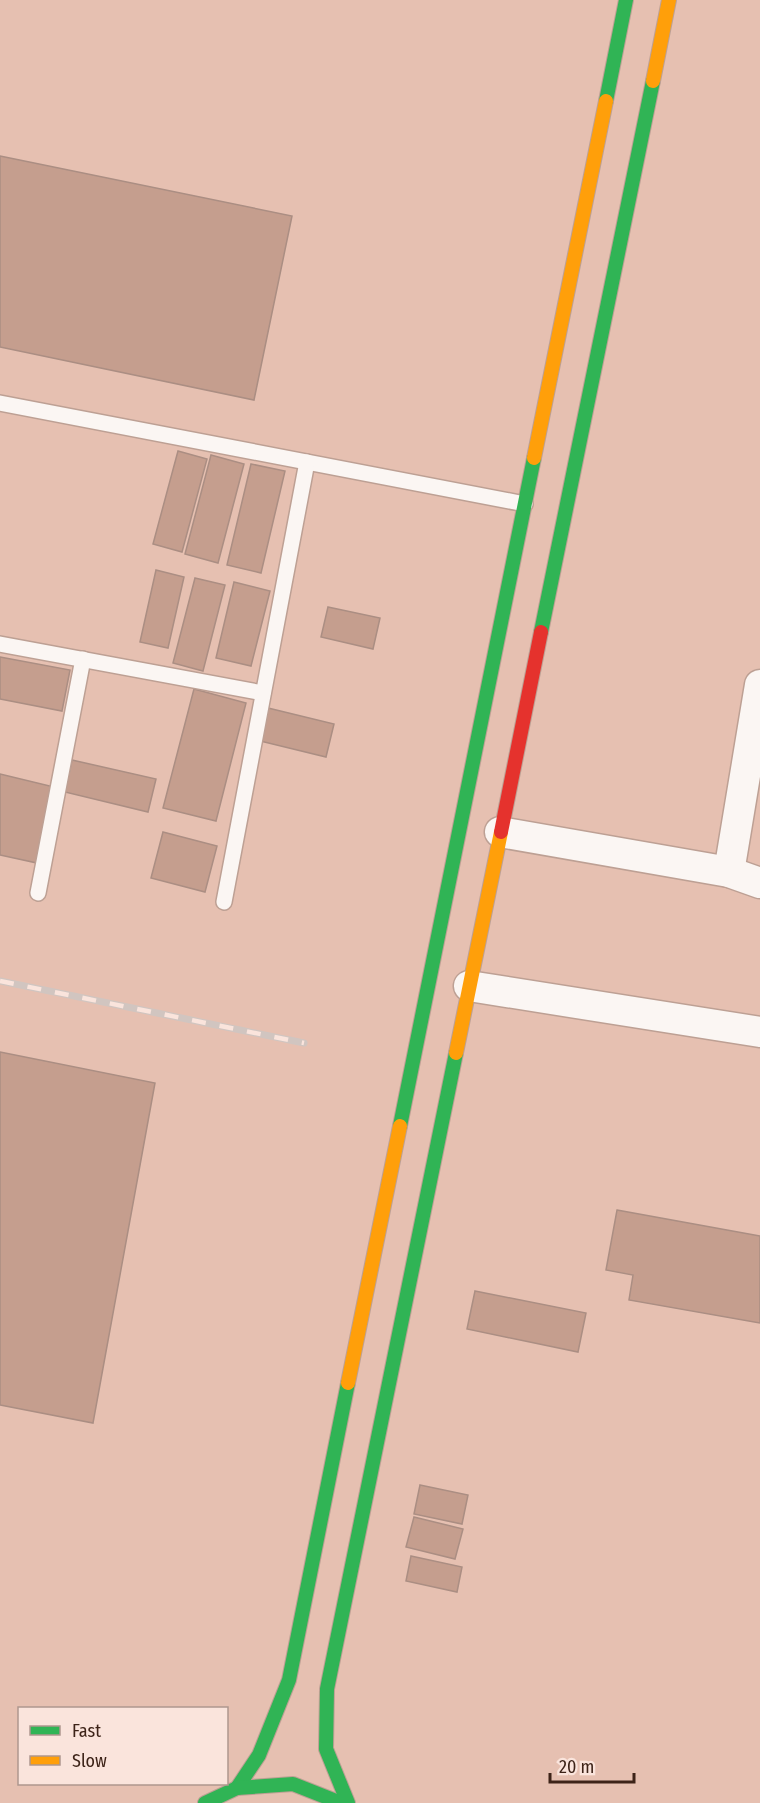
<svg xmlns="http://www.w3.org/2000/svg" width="760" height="1803" viewBox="0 0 760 1803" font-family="'Fira Sans Condensed',sans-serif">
  <rect width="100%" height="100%" fill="#e6c0b1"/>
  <g fill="#c59e8e" stroke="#ab8e83" stroke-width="1.5">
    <polygon points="0,156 292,216 254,400 0,347"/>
    <polygon points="178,451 207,459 182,552 153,544"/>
    <polygon points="211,455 244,464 218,563 185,554"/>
    <polygon points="251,464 285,471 261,573 227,565"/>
    <polygon points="156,570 184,577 168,648 140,642"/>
    <polygon points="195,578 225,585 203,671 173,663"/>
    <polygon points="234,582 270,591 251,666 216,658"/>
    <polygon points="328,607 380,618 373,649 321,637"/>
    <polygon points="0,657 70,670 62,711 0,699"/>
    <polygon points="194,689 246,703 216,821 163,808"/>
    <polygon points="264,707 334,724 326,757 256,740"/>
    <polygon points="72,760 156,779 148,812 65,792"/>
    <polygon points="0,774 54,787 37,863 0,855"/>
    <polygon points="163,832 217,846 205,892 151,878"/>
    <polygon points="0,1052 155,1083 93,1423 0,1405"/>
    <polygon points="617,1210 760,1236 760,1323 629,1300 633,1275 606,1270"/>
    <polygon points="475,1291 586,1313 578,1352 467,1329"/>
    <polygon points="420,1485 468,1495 462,1524 414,1514"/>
    <polygon points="414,1517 463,1529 455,1559 406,1547"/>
    <polygon points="411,1556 462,1567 457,1592 406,1581"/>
  </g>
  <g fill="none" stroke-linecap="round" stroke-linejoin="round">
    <defs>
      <g id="lane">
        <polyline points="0,403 525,504"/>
        <polyline points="0,644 263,693"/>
        <polyline points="38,893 83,659"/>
        <polyline points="224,902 307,462"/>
      </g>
      <g id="street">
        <polyline points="500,832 729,872 760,883"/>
        <polyline points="729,872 760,685"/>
        <polyline points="469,986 760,1032"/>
      </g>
      <g id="fast">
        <polyline points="606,101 626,0"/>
        <polyline points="541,632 653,81"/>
        <polyline points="400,1126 534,458"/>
        <polyline points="237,1788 259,1755 289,1680 348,1383"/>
        <polyline points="205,1803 237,1788 293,1784 341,1803"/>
        <polyline points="348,1803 326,1749 327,1689 456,1053"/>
      </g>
      <g id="slow">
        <polyline points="653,81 669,0"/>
        <polyline points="534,458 606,101"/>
        <polyline points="456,1053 501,832"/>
        <polyline points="348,1383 400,1126"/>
      </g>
      <polyline id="jam" points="501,832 541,632"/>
    </defs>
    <use href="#lane" stroke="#bda094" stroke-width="18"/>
    <use href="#street" stroke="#bda094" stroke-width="33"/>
    <use href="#fast" stroke="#bda094" stroke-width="16"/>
    <use href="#slow" stroke="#bda094" stroke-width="16"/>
    <use href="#jam" stroke="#bda094" stroke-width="16"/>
    <use href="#lane" stroke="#fbf6f3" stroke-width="15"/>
    <use href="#street" stroke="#fbf6f3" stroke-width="30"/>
    <use href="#fast" stroke="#30b455" stroke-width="14"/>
    <use href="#slow" stroke="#ff9f0a" stroke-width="14"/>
    <use href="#jam" stroke="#e5322d" stroke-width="14"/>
    <defs>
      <polyline id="rail" points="0,981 304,1043"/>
    </defs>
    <use href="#rail" stroke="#d1c5c0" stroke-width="7"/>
    <use href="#rail" stroke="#fae4dc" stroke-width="4.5" stroke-dasharray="14" stroke-linecap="butt"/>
  </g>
  <rect x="18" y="1707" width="210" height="78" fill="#fae4dc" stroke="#ae978e" stroke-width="1.5"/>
  <rect x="30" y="1726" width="30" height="9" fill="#30b455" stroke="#ae978e" stroke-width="1.5"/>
  <text x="72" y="1737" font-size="18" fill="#3d2318">Fast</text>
  <rect x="30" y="1756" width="30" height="9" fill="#ff9f0a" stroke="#ae978e" stroke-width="1.5"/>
  <text x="72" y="1767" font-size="18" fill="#3d2318">Slow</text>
  <path d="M550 1773v9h84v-9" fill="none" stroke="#3d2318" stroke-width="3"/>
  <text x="559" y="1773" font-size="18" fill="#3d2318" stroke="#fae4dc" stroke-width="4.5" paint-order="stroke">20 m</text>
</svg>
